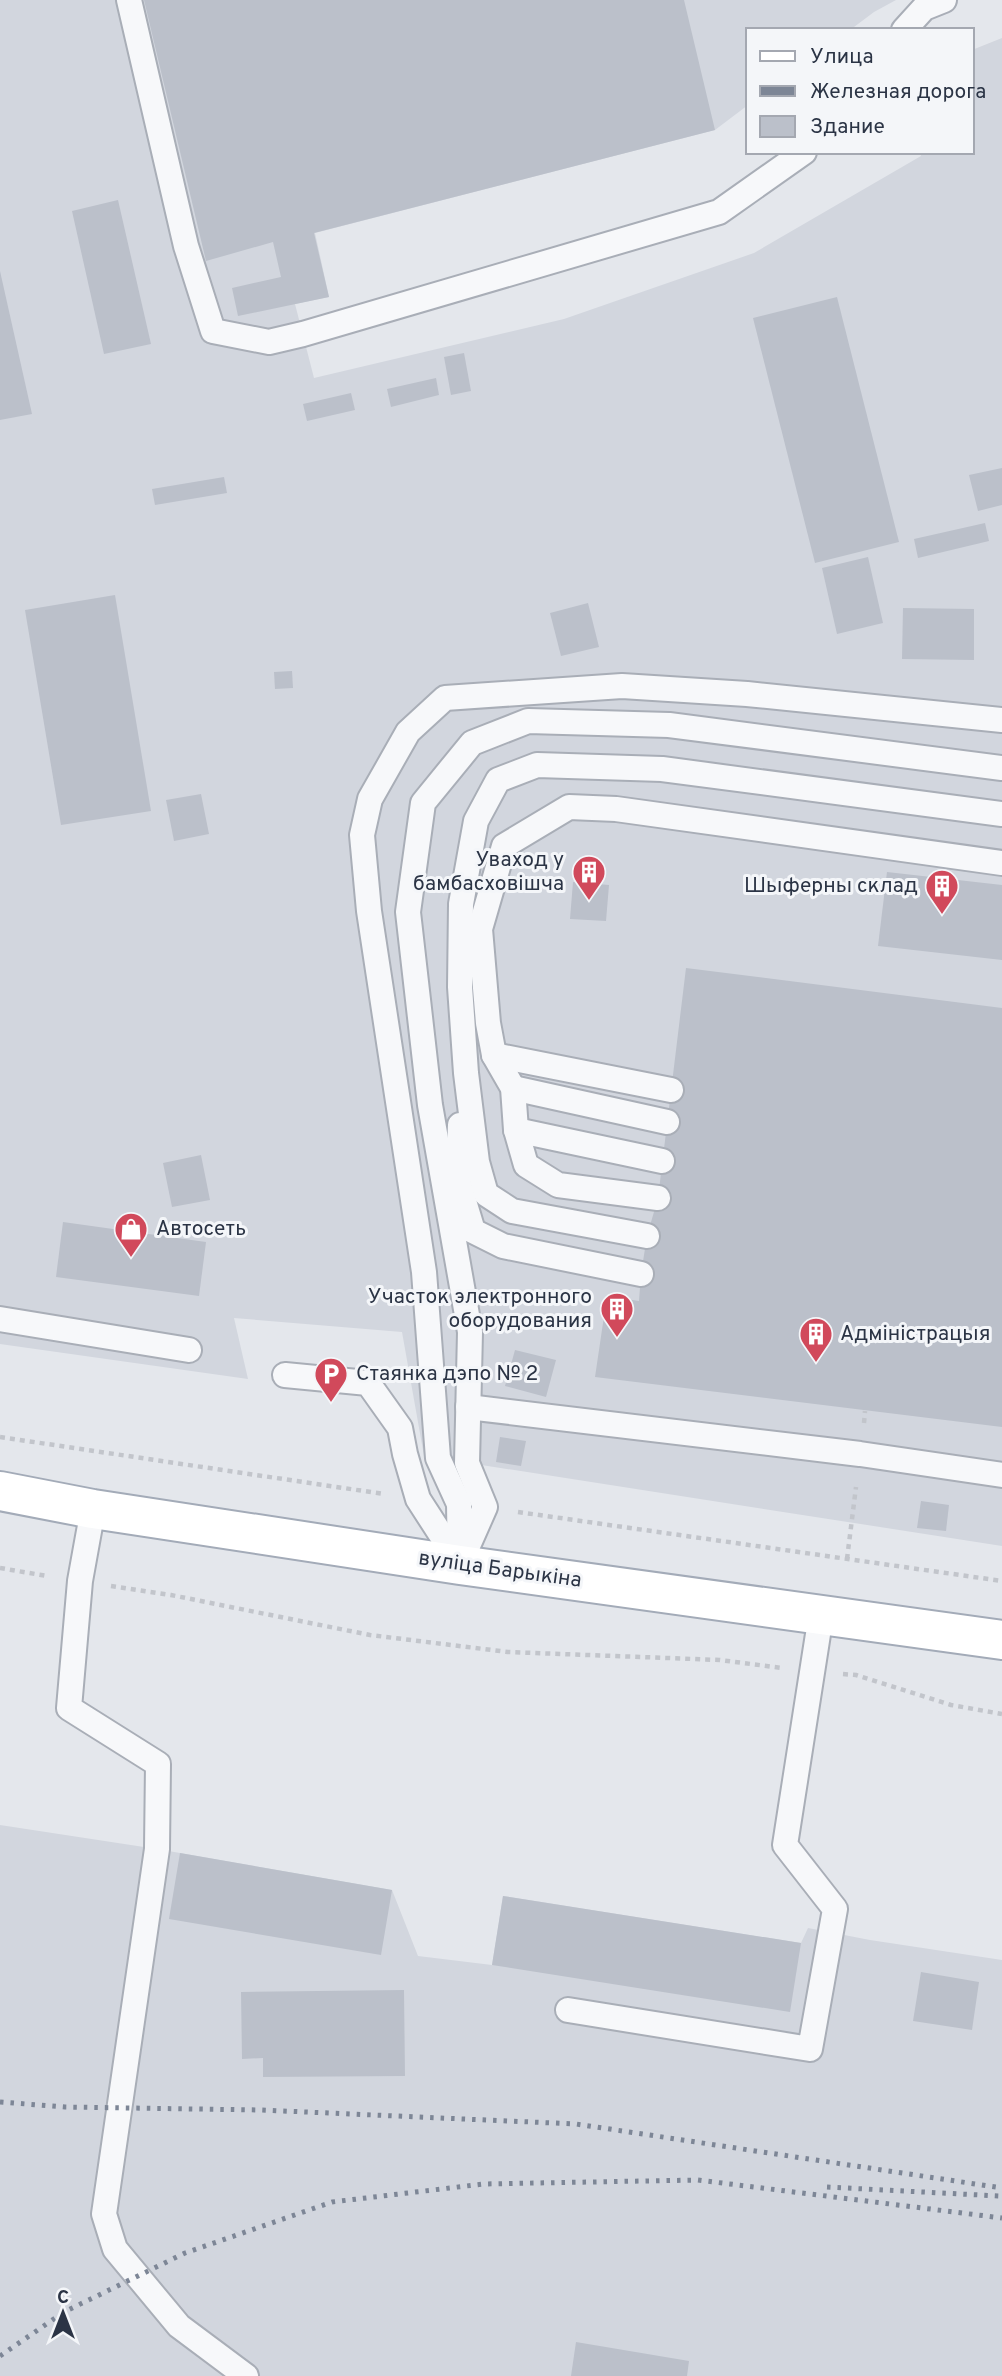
<svg xmlns="http://www.w3.org/2000/svg" width="1002" height="2376" viewBox="0 0 1002 2376" font-family="Overpass,sans-serif">
  <rect width="100%" height="100%" fill="#e4e7ec"/>
  <g fill="#d2d6de">
    <polygon points="0,0 896,0 874,12 850,30 748,30 748,105 715,130 315,233 329,297 295,304 314,378 564,319 754,253 921,156 920,152 972,152 972,50 1002,38 1002,1546 424,1456 402,1332 234,1318 248,1379 0,1344"/>
    <polygon points="0,1825 157,1849 392,1890 418,1956 492,1965 503,1896 801,1943 808,1928 870,1940 1002,1960 1002,2376 0,2376"/>
  </g>
  <g fill="#bbc0ca">
    <polygon points="144,0 684,0 715,130 314,233 329,297 238,316 232,288 281,277 273,242 206,261"/>
    <polygon points="118,200 151,344 104,354 72,211"/>
    <polygon points="0,271 32,414 0,420"/>
    <polygon points="837,297 899,542 815,563 753,318"/>
    <polygon points="464,353 471,391 451,395 444,357"/>
    <polygon points="436,378 439,395 391,407 387,389"/>
    <polygon points="351,393 355,410 307,421 303,404"/>
    <polygon points="1002,468 1002,505 978,511 969,475"/>
    <polygon points="224,477 227,493 155,505 152,489"/>
    <polygon points="985,523 989,541 918,558 914,539"/>
    <polygon points="868,557 883,623 837,634 822,568"/>
    <polygon points="115,595 151,811 61,825 25,610"/>
    <polygon points="588,603 599,647 561,656 550,613"/>
    <polygon points="903,608 974,609 974,660 902,659"/>
    <polygon points="292,671 293,688 275,689 274,672"/>
    <polygon points="201,794 209,834 174,841 166,800"/>
    <polygon points="887,872 1002,885 1002,960 878,946"/>
    <polygon points="573,882 609,885 606,921 570,919"/>
    <polygon points="686,968 1002,1008 1002,1427 595,1377 607,1296 639,1301 641,1274 647,1236 658,1198"/>
    <polygon points="201,1155 210,1200 172,1207 163,1163"/>
    <polygon points="63,1222 206,1242 199,1296 56,1277"/>
    <polygon points="515,1350 556,1360 546,1397 505,1386"/>
    <polygon points="500,1437 526,1441 521,1466 496,1462"/>
    <polygon points="921,1501 949,1505 946,1531 917,1528"/>
    <polygon points="180,1853 392,1890 381,1955 169,1919"/>
    <polygon points="503,1896 801,1943 790,2012 492,1965"/>
    <polygon points="921,1972 979,1982 972,2030 913,2021"/>
    <polygon points="404,1990 405,2076 263,2077 263,2058 242,2059 241,1992"/>
    <polygon points="576,2342 689,2361 687,2376 571,2376"/>
  </g>
  <g fill="none" stroke-linecap="round" stroke-linejoin="round">
    <defs>
      <g id="lane">
        <polyline points="129,0 186,246 213,331 269,342 303,334 719,212 804,152"/>
        <polyline points="904,30 924,8 944,0"/>
        <polyline points="494,1055 671,1090"/>
        <polyline points="513,1088 667,1122"/>
        <polyline points="460,1125 458,1181 473,1231 503,1246 641,1274"/>
        <polyline points="516,1130 662,1161"/>
        <polyline points="658,1198 558,1185 526,1165 516,1130 513,1088 494,1055 488,1023 480,929 504,846 569,807 616,809 1002,863"/>
        <polyline points="647,1236 512,1211 486,1194 477,1162 466,1073 460,987 461,904 476,821 498,780 537,765 662,769 1002,814"/>
        <polyline points="0,1319 189,1350"/>
        <polyline points="285,1375 368,1383 400,1428 405,1454 418,1499 460,1564"/>
        <polyline points="468,1407 860,1454 1002,1475"/>
        <polyline points="93,1509 80,1581 69,1708 158,1764 157,1849 104,2214 115,2249 179,2326 246,2376"/>
        <polyline points="463,1557 485,1507 467,1463 470,1332 430,1105 408,912 423,803 472,743 528,721 669,725 1002,768"/>
        <polyline points="460,1565 459,1504 438,1458 424,1272 369,911 362,835 370,799 408,732 445,698 622,686 747,694 1002,720"/>
        <polyline points="568,2010 810,2049 835,1909 785,1845 821,1615"/>
      </g>
      <polyline id="primary" points="0,1491 93,1509 460,1565 1002,1640"/>
    </defs>
    <use href="#lane" stroke="#a9aeb7" stroke-width="28"/>
    <use href="#primary" stroke="#a3abb8" stroke-width="42"/>
    <g stroke="#c2c5cb" stroke-width="4.5" stroke-dasharray="5 5" stroke-linecap="butt">
      <polyline points="864,1423 865,1411"/>
      <polyline points="0,1437 384,1494"/>
      <polyline points="518,1512 1002,1581"/>
      <polyline points="847,1559 856,1487"/>
      <polyline points="0,1568 47,1576"/>
      <polyline points="111,1586 171,1595 370,1635 508,1652 720,1660 782,1668"/>
      <polyline points="843,1674 856,1675 951,1705 1002,1714"/>
    </g>
    <use href="#lane" stroke="#f7f8fa" stroke-width="24"/>
    <use href="#primary" stroke="#fff" stroke-width="38"/>
    <g stroke="#7d8696" stroke-width="5" stroke-dasharray="3.5 7" stroke-linecap="butt">
      <polyline points="0,2102 65,2107 261,2110 576,2124 1002,2188"/>
      <polyline points="827,2187 999,2196"/>
      <polyline points="0,2356 64,2312 185,2253 332,2202 483,2184 698,2180 1002,2218"/>
    </g>
  </g>
  <defs>
    <symbol id="building-pin" viewBox="-11 -11 22 30"><path d="M0 17L-7.5 6A9.5 9.5 0 1 1 7.5 6Z" fill="#d1495b" stroke="#f4f6f9"/><path d="M-4-6H4V6H1V3H-1V6H-4ZM-2.5-4.3h1.7v1.8h-1.7ZM.8-4.3h1.7v1.8H.8ZM-2.5-1h1.7V.8h-1.7ZM.8-1h1.7V.8H.8Z" fill="#fff"/></symbol>
    <symbol id="shop-pin" viewBox="-11 -11 22 30"><path d="M0 17L-7.5 6A9.5 9.5 0 1 1 7.5 6Z" fill="#d1495b" stroke="#f4f6f9"/><path d="M-5-2.5h2.3a2.7 3.5 0 0 1 5.4 0H5L5.5 6h-11ZM-1.5-2.5h3a1.5 2.3 0 0 0-3 0Z" fill="#fff"/></symbol>
    <symbol id="parking-pin" viewBox="-11 -11 22 30"><path d="M0 17L-7.5 6A9.5 9.5 0 1 1 7.5 6Z" fill="#d1495b" stroke="#f4f6f9"/><path d="M-3.5-5.5H1a3.5 3.5 0 0 1 0 7H-1V5.5H-3.5ZM-1-3.4V-.6H.8a1.4 1.4 0 0 0 0-2.8Z" fill="#fff"/></symbol>
  </defs>
  <g fill-rule="evenodd">
    <use href="#building-pin" x="570" y="853" width="38" height="52"/>
    <use href="#building-pin" x="923" y="867" width="38" height="52"/>
    <use href="#shop-pin" x="112" y="1210" width="38" height="52"/>
    <use href="#building-pin" x="598" y="1290" width="38" height="52"/>
    <use href="#building-pin" x="797" y="1315" width="38" height="52"/>
    <use href="#parking-pin" x="312" y="1355" width="38" height="52"/>
  </g>
  <g text-anchor="middle" dominant-baseline="central" stroke-width="6" stroke-linejoin="round" paint-order="stroke">
    <g font-size="21" fill="#2b3445" stroke="#f4f6f9" text-anchor="end">
      <text x="564" y="860">Уваход у<tspan x="564" dy="24">бамбасховішча</tspan></text>
      <text x="918" y="886">Шыферны склад</text>
      <text x="156" y="1229" text-anchor="start">Автосеть</text>
      <text x="592" y="1297">Участок электронного<tspan x="592" dy="24">оборудования</tspan></text>
      <text x="840" y="1334" text-anchor="start">Адміністрацыя</text>
      <text x="356" y="1374" text-anchor="start">Стаянка дэпо № 2</text>
    </g>
    <g font-size="21" fill="#2b3445" stroke="#f4f6f9">
      <text transform="translate(500 1570) rotate(8)">вуліца Барыкіна</text>
    </g>
  </g>
  <rect x="746" y="28" width="228" height="126" fill="#f4f6f9" stroke="#a4a8b1" stroke-width="2"/>
  <rect x="760" y="51" width="35" height="10" fill="#ffffff" stroke="#a4a8b1" stroke-width="2"/>
  <text x="810" y="63" font-size="21" fill="#2b3445">Улица</text>
  <rect x="760" y="86" width="35" height="10" fill="#7d8696" stroke="#a4a8b1" stroke-width="2"/>
  <text x="810" y="98" font-size="21" fill="#2b3445">Железная дорога</text>
  <rect x="760" y="116" width="35" height="21" fill="#bbc0ca" stroke="#a4a8b1" stroke-width="2"/>
  <text x="810" y="133" font-size="21" fill="#2b3445">Здание</text>
  <g transform="translate(63 2313)" stroke="#f4f6f9" stroke-width="5" paint-order="stroke">
  <path d="M0-5L12 26L0 18L-12 26Z" fill="#2b3445"/>
  <text y="-10" font-size="19" font-weight="bold" text-anchor="middle" fill="#2b3445">С</text>
  </g>
</svg>
